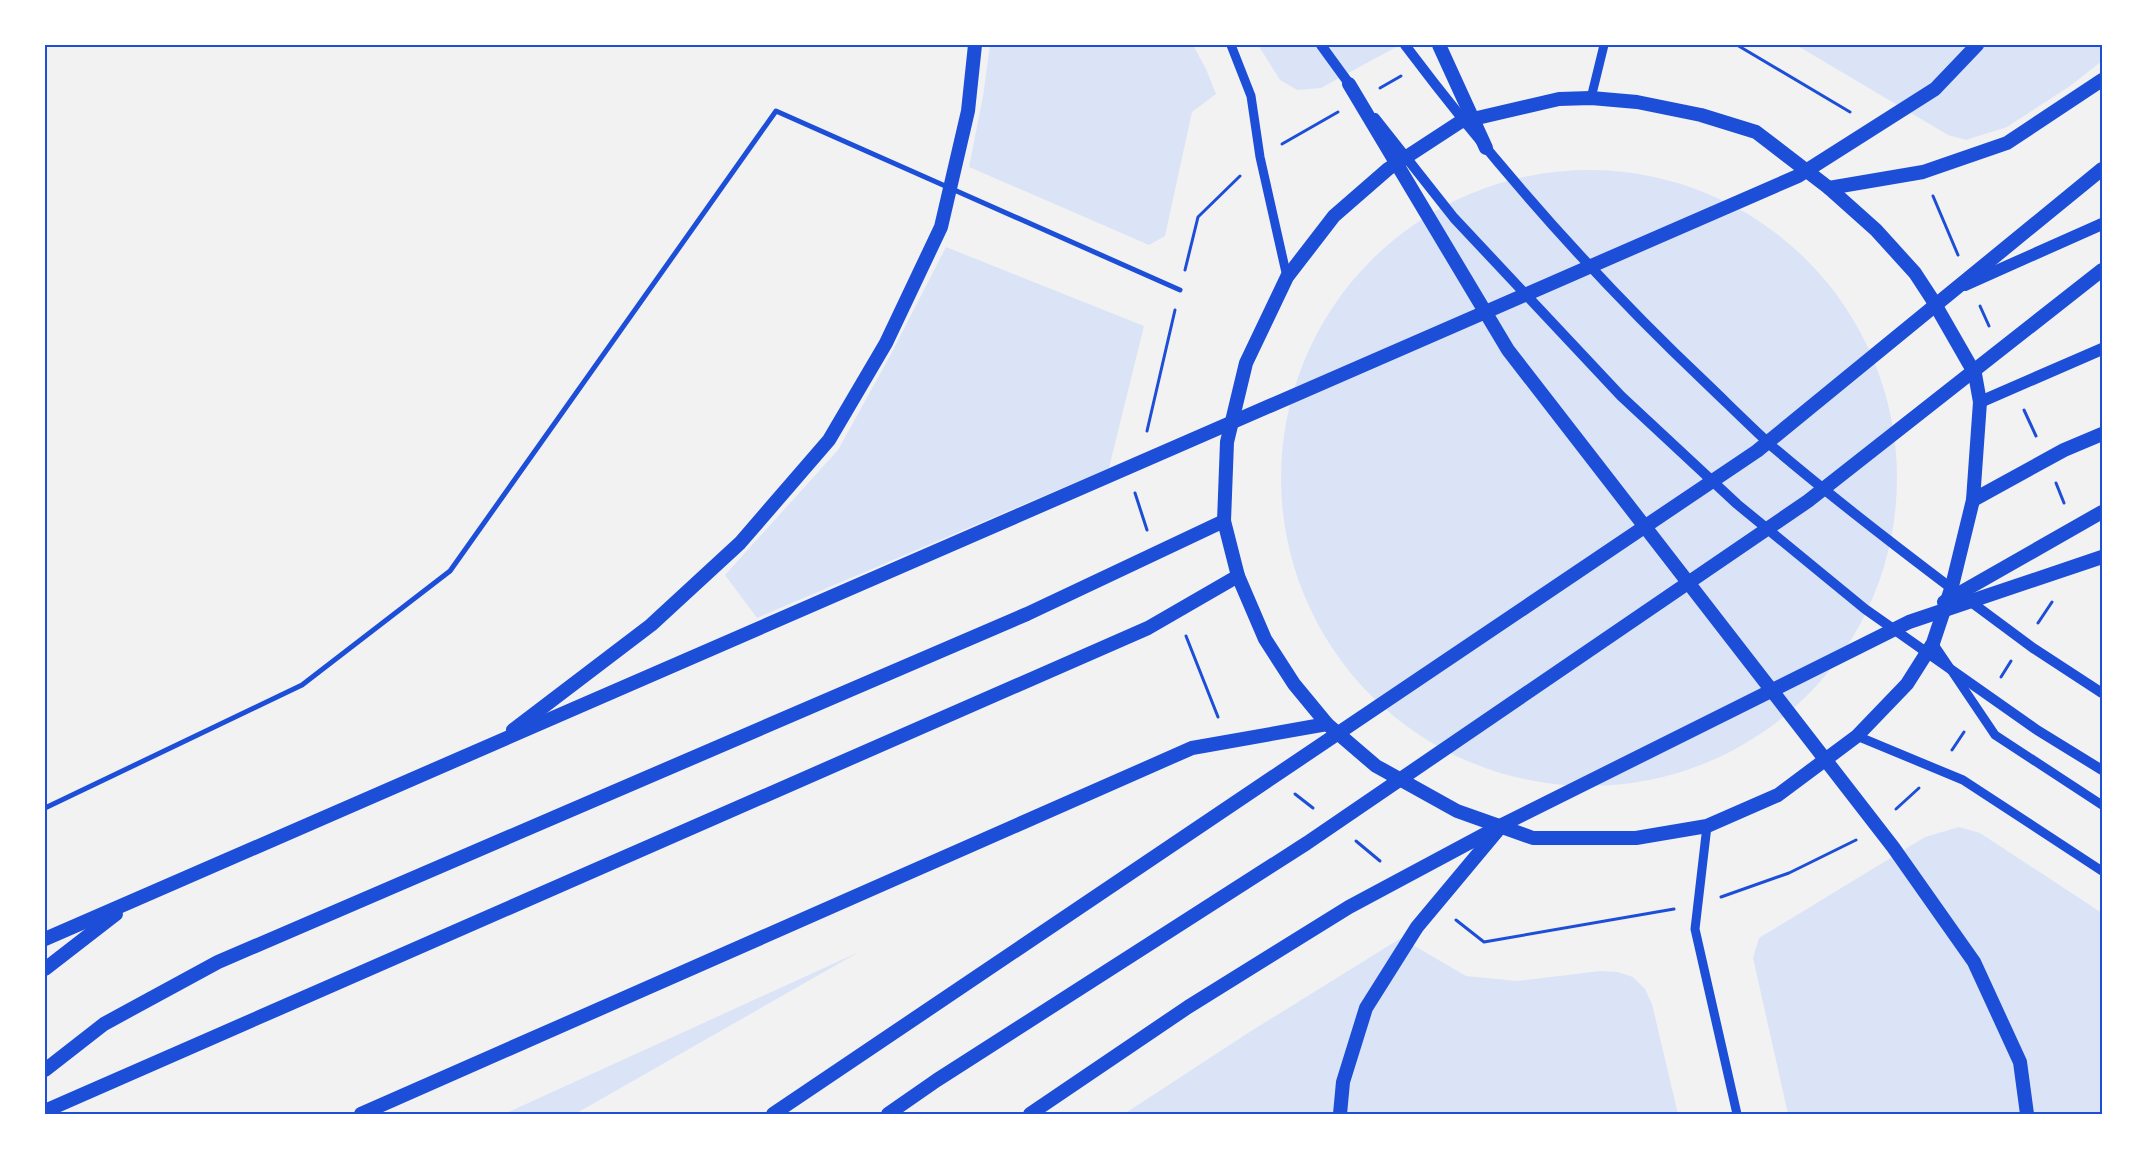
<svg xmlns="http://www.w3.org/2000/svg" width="2147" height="1159" viewBox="0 0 2147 1159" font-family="'Sofia Sans Condensed',sans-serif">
  <rect width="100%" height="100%" fill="#f2f2f2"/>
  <g fill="#dbe4f7">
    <polygon points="990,45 1193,45 1206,69 1216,94 1192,112 1165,236 1149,245 969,167 983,96"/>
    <polygon points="1258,45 1400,45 1321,88 1297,90 1280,80"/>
    <polygon points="1796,45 2102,45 2102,61 2070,86 2007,127 1966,140 1948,135"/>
    <circle cx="1589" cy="478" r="308"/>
    <polygon points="946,247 1144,326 1109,468 757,618 725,575 838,450 891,354"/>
    <polygon points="1959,827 1980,833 2102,913 2102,1114 1788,1114 1753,958 1759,938 1925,837"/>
    <polygon points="1401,938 1466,976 1517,981 1600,971 1618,972 1633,977 1645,989 1652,1004 1678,1114 1124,1114 1248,1033"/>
    <polygon points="859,952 575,1114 504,1114"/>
  </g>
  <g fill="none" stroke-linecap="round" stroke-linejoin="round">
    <g stroke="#1d4ed8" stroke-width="3">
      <polyline points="1737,45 1850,112"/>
      <polyline points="1380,88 1401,76"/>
      <polyline points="1282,144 1338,112"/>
      <polyline points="1933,196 1958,255"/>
      <polyline points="1185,270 1198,217 1240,176"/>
      <polyline points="1980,306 1989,326"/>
      <polyline points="2024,410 2036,436"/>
      <polyline points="1147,431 1175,310"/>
      <polyline points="2056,483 2064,503"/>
      <polyline points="1135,493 1147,530"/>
      <polyline points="2038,623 2052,602"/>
      <polyline points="1186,636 1218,717"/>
      <polyline points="2001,677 2011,661"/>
      <polyline points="1952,750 1964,732"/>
      <polyline points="1295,794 1313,808"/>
      <polyline points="1896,809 1919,788"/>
      <polyline points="1356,841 1380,861"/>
      <polyline points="1721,897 1789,873 1856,840"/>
      <polyline points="1456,920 1484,942 1674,909"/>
    </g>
    <polyline stroke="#1d4ed8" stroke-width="5" points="45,808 302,685 450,571 776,111 1180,290"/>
    <g stroke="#1d4ed8" stroke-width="9">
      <polyline points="1231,45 1251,96 1260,157 1287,277"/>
      <polyline points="1591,98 1604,45"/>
      <polyline points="1933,643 1995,735 2102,805"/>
      <polyline points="1857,736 1963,780 2102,871"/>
      <polyline points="1707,826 1695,929 1737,1114"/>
    </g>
    <g stroke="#1d4ed8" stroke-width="10">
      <polyline points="1321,45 1353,89"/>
      <path d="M1405 45C1496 166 1596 279 1706 383 1729 405 1751 427 1774 448 1833 498 1894 545 1955 591"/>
      <polyline points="1375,118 1454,218 1621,396 1737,504 1865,609 2037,730 2102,770"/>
      <polyline points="1967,599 2033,648 2102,693"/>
    </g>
    <g stroke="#1d4ed8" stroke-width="12">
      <polyline points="1965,285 2102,224"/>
      <polyline points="1980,402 2102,349"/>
    </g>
    <g stroke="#1d4ed8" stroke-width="14">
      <polyline points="1439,45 1486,148"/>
      <polyline points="1349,84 1508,350 1893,847 1974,962 2020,1062 2027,1114"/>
      <polygon points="1591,98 1637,102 1701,115 1756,132 1829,188 1876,230 1915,273 1932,299 1975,374 1980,402 1973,500 1952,586 1933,643 1907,684 1857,736 1778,795 1707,826 1636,838 1533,838 1457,811 1376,766 1327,724 1294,684 1265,639 1238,576 1224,521 1227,442 1246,363 1287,277 1334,216 1388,169 1460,122 1559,99"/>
      <polyline points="1829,188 1923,172 2007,143 2102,80"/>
      <polyline points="1973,500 2064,450 2102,434"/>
      <polyline points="1944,602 2102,512"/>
      <polyline points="513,730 651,625 740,543 829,440 886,343 941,227 968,111 975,45"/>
      <polyline points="45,939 1798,176 1935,89 1977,45"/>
      <polyline points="45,969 116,914"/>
      <polyline points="45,1070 104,1024 218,962 1027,614 1224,521"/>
      <polyline points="45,1111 1148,628 1238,576"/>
      <polyline points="361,1114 1192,748 1327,724"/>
      <polyline points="773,1114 1757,451 2102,169"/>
      <polyline points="888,1114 937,1080 1307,843 1808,501 2102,270"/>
      <polyline points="1030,1114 1188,1007 1349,907 1504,824 1909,622 2102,557"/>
      <polyline points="1340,1114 1343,1082 1366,1008 1417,927 1498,830"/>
    </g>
  </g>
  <rect width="2147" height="1159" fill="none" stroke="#ffffff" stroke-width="92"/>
  <rect x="46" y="46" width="2055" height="1067" fill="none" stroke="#1d4ed8" stroke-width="2"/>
</svg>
